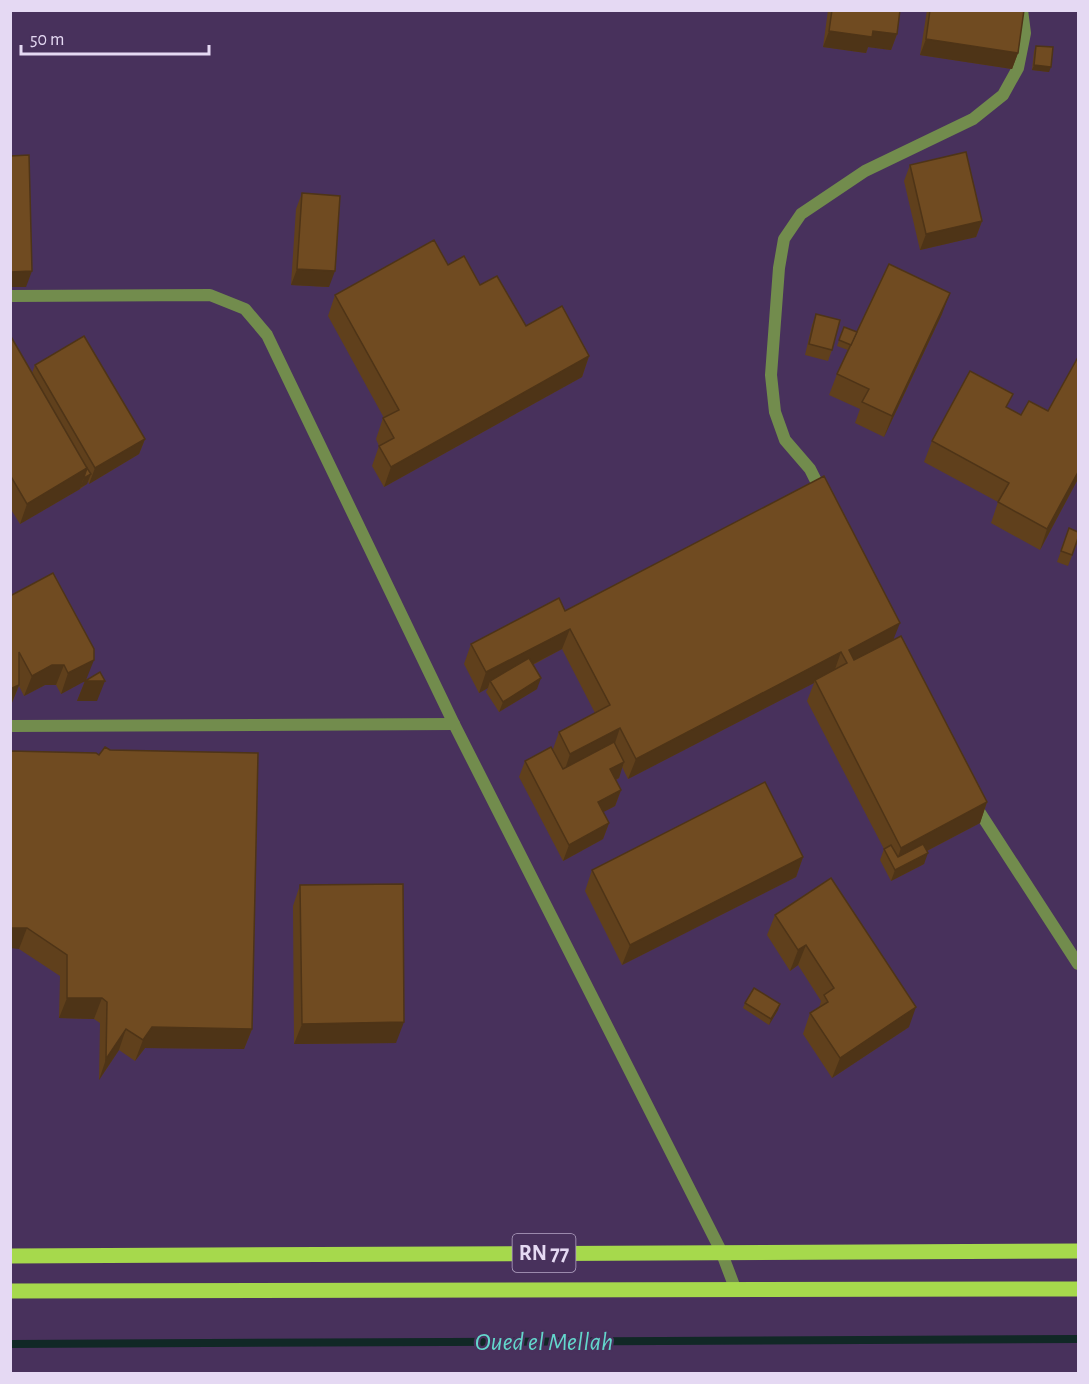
<svg xmlns="http://www.w3.org/2000/svg" width="1089" height="1384" viewBox="0 0 1089 1384" font-family="'Alegreya Sans',sans-serif">
  <rect width="100%" height="100%" fill="#48315c"/>
  <g fill="none" stroke-linecap="round" stroke-linejoin="round">
    <polyline stroke="#112826" stroke-width="8" points="10,1344 1078,1339"/>
    <g stroke="#728c4d" stroke-width="12">
      <polyline points="10,296 210,295 245,309 267,335 454,724 721,1251 735,1288"/>
      <polyline points="10,726 454,724"/>
    </g>
    <g stroke="#728c4d" stroke-width="12">
      <polyline points="823,495 810,469 785,440 775,412 771,375 779,268 784,239 801,214 865,171 973,119 1003,95 1018,68 1025,33 1022,10"/>
      <polyline points="973,802 1078,964"/>
    </g>
    <g stroke="#a6d94c" stroke-width="15">
      <polyline points="10,1256 1078,1251"/>
      <polyline points="10,1291 1078,1289"/>
    </g>
  </g>
  <g fill="#60401c">
    <polygon points="828,10 900,10 897,34 891,50 868,47 866,53 823,47"/>
    <polygon points="927,10 1024,10 1018,53 1012,69 920,55"/>
    <polygon points="1036,46 1049,72 1032,70 1034,51"/>
    <polygon points="910,165 982,221 976,237 920,250 904,181"/>
    <polygon points="302,193 329,287 291,285 296,209"/>
    <polygon points="448,265 480,285 526,326 589,356 582,377 384,487 372,466 379,446 376,439 383,418 384,418 328,316 335,295"/>
    <polygon points="816,314 832,350 828,361 805,355 812,325"/>
    <polygon points="942,314 884,437 855,423 860,409 829,395 837,374 848,350 837,346 844,327 857,332"/>
    <polygon points="10,335 32,373 35,365 145,439 139,454 89,484 88,481 87,484 80,489 20,524 10,508"/>
    <polygon points="1078,360 1078,479 1040,550 991,523 998,502 924,462 932,441 1008,408 1021,415 1048,411"/>
    <polygon points="1069,528 1078,532 1078,530 1078,544 1077,543 1068,566 1057,562"/>
    <polygon points="10,596 86,680 97,701 77,701 85,681 61,694 56,685 45,685 24,696 19,686 11,705"/>
    <polygon points="565,611 893,640 987,802 980,823 927,851 924,864 891,881 880,860 884,849 807,701 814,683 628,779 622,767 619,778 616,780 621,790 615,806 603,812 609,823 603,839 563,861 519,777 525,761 553,749 559,732 595,713 562,649 533,665 537,689 499,712 486,692 488,688 479,693 464,664 471,644"/>
    <polygon points="10,751 252,1029 244,1049 145,1048 135,1061 119,1050 99,1080 100,1023 94,1019 59,1018 60,976 19,949"/>
    <polygon points="803,857 796,877 622,965 585,891 592,870"/>
    <polygon points="300,885 396,1043 294,1044 293,906"/>
    <polygon points="775,915 909,1027 832,1078 803,1034 810,1013 819,1008 821,1001 798,965 790,971 767,935"/>
    <polygon points="745,1003 778,1010 769,1025 743,1008"/>
  </g>
  <g fill="#4e3417">
    <polygon points="829,31 873,31 897,34 891,50 868,47 866,53 823,47"/>
    <polygon points="926,39 1018,53 1012,69 920,55"/>
    <polygon points="1034,65 1051,67 1049,72 1032,70"/>
    <polygon points="982,221 976,237 920,250 926,234"/>
    <polygon points="297,269 335,271 329,287 291,285"/>
    <polygon points="32,271 26,287 10,287 10,272"/>
    <polygon points="950,293 942,314 884,437 892,416"/>
    <polygon points="589,356 582,377 384,487 391,467"/>
    <polygon points="145,439 139,454 89,484 95,468"/>
    <polygon points="87,468 80,489 20,524 27,504"/>
    <polygon points="1078,472 1078,479 1040,550 1047,529"/>
    <polygon points="91,474 87,484 80,488 84,478"/>
    <polygon points="900,623 892,643 847,663 849,650"/>
    <polygon points="570,629 562,649 493,685 490,681 488,688 479,693 486,672"/>
    <polygon points="841,652 834,672 815,680 814,683 628,779 636,759"/>
    <polygon points="94,660 86,680 105,681 97,701 77,701 85,681 61,694 68,673"/>
    <polygon points="52,665 64,665 56,685 45,685 24,696 32,676"/>
    <polygon points="541,678 537,689 499,712 503,702"/>
    <polygon points="19,685 11,705 10,706 10,689"/>
    <polygon points="620,728 613,749 563,775 570,754"/>
    <polygon points="624,762 619,778 604,785 610,769"/>
    <polygon points="621,790 615,806 592,818 598,802"/>
    <polygon points="987,802 980,823 894,868 901,848"/>
    <polygon points="609,823 603,839 563,861 569,845"/>
    <polygon points="928,853 924,864 891,881 895,870"/>
    <polygon points="803,857 796,877 622,965 630,945"/>
    <polygon points="10,928 27,928 19,949 10,948"/>
    <polygon points="806,945 798,965 790,971 798,950"/>
    <polygon points="67,998 102,998 94,1019 59,1018"/>
    <polygon points="780,1004 778,1010 769,1025 771,1019"/>
    <polygon points="916,1007 909,1027 832,1078 840,1058"/>
    <polygon points="404,1022 396,1043 294,1044 302,1024"/>
    <polygon points="152,1027 252,1029 244,1049 145,1048 135,1061 143,1040"/>
    <polygon points="126,1029 119,1050 99,1080 106,1059"/>
  </g>
  <g fill="#704b21" stroke="#4e3417" stroke-width="1.5">
    <polygon points="832,10 900,10 897,34 873,31 872,37 829,31"/>
    <polygon points="930,10 1024,10 1018,53 926,39"/>
    <polygon points="1036,46 1053,47 1051,67 1034,65"/>
    <polygon points="966,152 982,221 926,234 910,165"/>
    <polygon points="29,155 32,271 10,272 10,156"/>
    <polygon points="302,193 340,196 335,271 297,269"/>
    <polygon points="434,240 448,265 464,256 480,285 497,276 526,326 562,306 589,356 391,467 379,446 394,438 383,418 399,410 335,295"/>
    <polygon points="889,264 950,293 892,416 862,402 869,389 837,374"/>
    <polygon points="816,314 840,320 832,350 809,344"/>
    <polygon points="844,327 857,332 851,345 839,340"/>
    <polygon points="10,335 87,468 27,504 10,475"/>
    <polygon points="84,336 145,439 95,468 35,365"/>
    <polygon points="1077,359 1078,360 1078,472 1047,529 998,502 1009,483 932,441 970,371 1013,394 1006,407 1021,415 1029,401 1048,411"/>
    <polygon points="87,468 91,474 84,478 84,477"/>
    <polygon points="824,476 900,623 849,650 854,660 901,636 987,802 901,848 815,680 847,663 841,652 636,759 620,728 570,754 559,732 610,705 570,629 486,672 471,644 559,598 565,611"/>
    <polygon points="1069,528 1078,532 1078,530 1078,538 1072,555 1061,551"/>
    <polygon points="53,573 94,649 94,660 68,673 64,665 52,665 32,676 19,652 19,685 10,689 10,596"/>
    <polygon points="529,658 541,678 503,702 490,681"/>
    <polygon points="100,672 105,681 85,681"/>
    <polygon points="614,742 624,762 610,769 621,790 598,802 609,823 569,845 525,761 551,747 563,769"/>
    <polygon points="105,747 110,750 258,753 252,1029 152,1027 143,1040 126,1029 106,1059 107,1002 102,998 67,998 67,955 27,928 10,928 10,751 96,753 99,755"/>
    <polygon points="765,782 803,857 630,945 592,870"/>
    <polygon points="923,844 928,853 895,870 884,849 891,845 898,857"/>
    <polygon points="831,878 916,1007 840,1058 810,1013 828,1002 824,995 834,988 806,945 798,950 775,915"/>
    <polygon points="403,884 404,1022 302,1024 300,885"/>
    <polygon points="754,988 780,1004 771,1019 745,1003"/>
  </g>
  <g text-anchor="middle" dominant-baseline="central" stroke-width="4.5" stroke-linejoin="round" paint-order="stroke">
    <rect fill="#48315c" stroke="#b6a7c6" stroke-width="1.5" x="512.5" y="1234" width="63" height="38" rx="4.5"/>
    <g font-size="22" font-weight="bold" fill="#e5d9f3">
      <text x="544" y="1253">RN 77</text>
    </g>
    <g font-size="26" font-style="italic" fill="#63d7cc" stroke="#48315c">
      <text x="544" y="1342">Oued el Mellah</text>
    </g>
  </g>
  <rect width="1089" height="1384" fill="none" stroke="#e5d9f3" stroke-width="24"/>
  <path d="M21 45v9h188v-9" fill="none" stroke="#e5d9f3" stroke-width="3"/>
  <text x="30" y="45" font-size="18" fill="#e5d9f3" stroke="#48315c" stroke-width="4.5" paint-order="stroke">50 m</text>
</svg>
